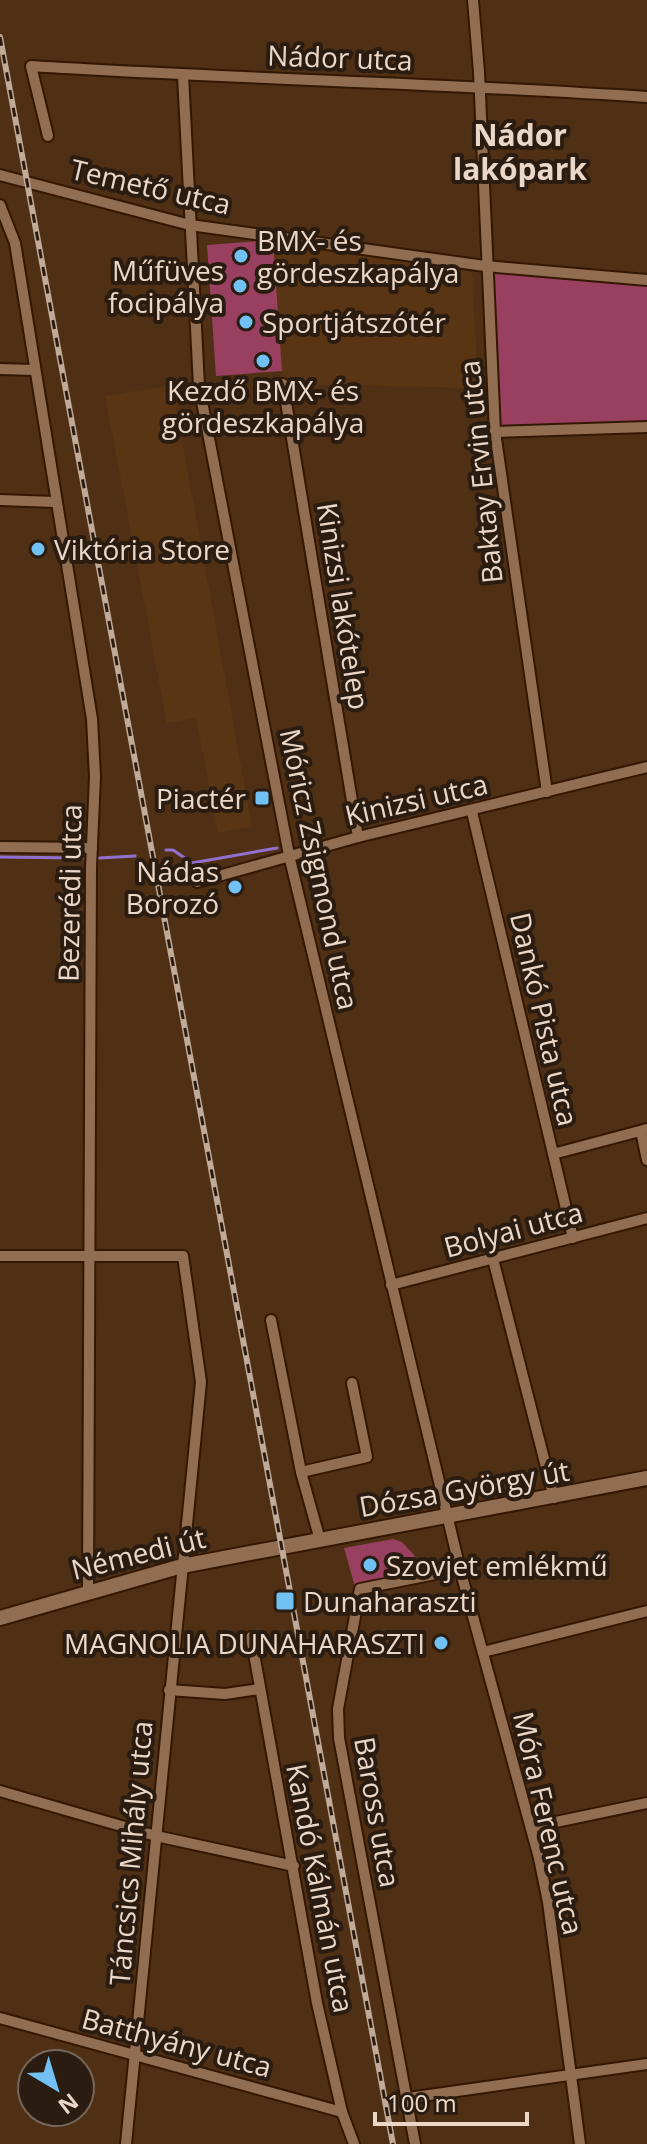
<svg xmlns="http://www.w3.org/2000/svg" width="647" height="2144" viewBox="0 0 647 2144" font-family="'Open Sans',sans-serif">
  <rect width="100%" height="100%" fill="#4f3015"/>
  <g fill="#5a3514">
    <polygon points="273,240 472,272 478,388 283,384"/>
    <polygon points="172,385 252,827 218,833 196,718 167,723 105,396"/>
  </g>
  <g fill="#994061">
    <polygon points="273,240 282,371 216,376 207,245"/>
    <polygon points="485,266 647,286 647,427 495,432"/>
    <path d="M393 1539 402 1542 415 1556C400 1580 381 1581 355 1587L344 1548Z"/>
  </g>
  <g fill="none" stroke-linecap="round" stroke-linejoin="round">
    <g stroke="#936fd0" stroke-width="3">
      <polyline points="166,850 173,850 192,863 277,848"/>
      <polyline points="0,857 83,858"/>
      <polyline points="99,858 135,856"/>
    </g>
    <defs>
      <g id="street">
        <polyline points="473,0 479,72 495,432 547,792"/>
        <polyline points="183,75 199,386 289,855 460,1569 539,1858 548,1902 580,2144"/>
        <path d="M48 136 31 66C237 79 442 83 647 97"/>
        <polyline points="0,175 190,225 485,266 647,280"/>
        <polyline points="0,205 15,243 92,719 95,777 91,867 88,1592"/>
        <polyline points="0,369 35,370"/>
        <polyline points="283,384 358,837"/>
        <polyline points="495,432 647,427"/>
        <polyline points="0,500 55,502"/>
        <polyline points="472,812 573,1238"/>
        <polyline points="0,847 92,848"/>
        <polyline points="197,882 358,837 647,767"/>
        <polyline points="641,1131 647,1160"/>
        <polyline points="553,1154 647,1129"/>
        <polyline points="0,1256 183,1256 201,1382 126,2144"/>
        <polyline points="493,1259 554,1498"/>
        <polyline points="391,1285 647,1218"/>
        <polyline points="271,1320 301,1472 320,1540"/>
        <polyline points="301,1472 367,1457 352,1383"/>
        <polyline points="251,1637 317,2003 342,2112 354,2144"/>
        <polyline points="483,1652 647,1611"/>
        <polyline points="169,1690 225,1694 260,1689"/>
        <polyline points="0,1791 156,1836 294,1866"/>
        <polyline points="532,1827 647,1803"/>
        <polyline points="0,2018 342,2112"/>
        <polyline points="408,2098 647,2064"/>
        <polyline points="415,2144 339,1738 338,1709 360,1589 460,1569"/>
      </g>
      <polyline id="secondary" points="0,1618 182,1566 647,1478"/>
    </defs>
    <use href="#street" stroke="#341700" stroke-width="14"/>
    <use href="#secondary" stroke="#341700" stroke-width="18"/>
    <use href="#street" stroke="#916e52" stroke-width="10"/>
    <use href="#secondary" stroke="#916e52" stroke-width="14"/>
    <defs>
      <polyline id="rail" points="0,37 393,2144"/>
    </defs>
    <use href="#rail" stroke="#c1aa97" stroke-width="6"/>
    <use href="#rail" stroke="#2a1c10" stroke-width="3" stroke-dasharray="9" stroke-linecap="butt"/>
  </g>
  <g fill="#72c1f5" stroke="#2a1c10" stroke-width="3">
    <circle cx="241" cy="256" r="8"/>
    <circle cx="240" cy="286" r="8"/>
    <circle cx="246" cy="322" r="8"/>
    <circle cx="263" cy="361" r="8"/>
    <circle cx="38" cy="549" r="8"/>
    <rect x="254" y="790" width="16" height="16" rx="4"/>
    <circle cx="235" cy="887" r="8"/>
    <circle cx="370" cy="1565" r="8"/>
    <rect x="275" y="1591" width="20" height="20" rx="4"/>
    <circle cx="441" cy="1643" r="8"/>
  </g>
  <g text-anchor="middle" dominant-baseline="central" stroke-width="8" stroke-linejoin="round" paint-order="stroke">
    <g font-size="28" fill="#ebd7c8" stroke="#2a1c10">
      <text transform="translate(340 57) rotate(2)">Nádor utca</text>
      <text transform="translate(151 186) rotate(13)">Temető utca</text>
      <text transform="translate(480 472) rotate(-96)">Baktay Ervin utca</text>
      <text transform="translate(344 606) rotate(81)">Kinizsi lakótelep</text>
      <text transform="translate(416 799) rotate(-13)">Kinizsi utca</text>
      <text transform="translate(320 869) rotate(78)">Móricz Zsigmond utca</text>
      <text transform="translate(69 893) rotate(-89)">Bezerédi utca</text>
      <text transform="translate(545 1019) rotate(77)">Dankó Pista utca</text>
      <text transform="translate(513 1229) rotate(-15)">Bolyai utca</text>
      <text transform="translate(464 1488) rotate(-10)">Dózsa György út</text>
      <text transform="translate(138 1553) rotate(-14)">Némedi út</text>
      <text transform="translate(378 1812) rotate(80)">Baross utca</text>
      <text transform="translate(549 1823) rotate(77)">Móra Ferenc utca</text>
      <text transform="translate(130 1853) rotate(-85)">Táncsics Mihály utca</text>
      <text transform="translate(321 1888) rotate(79)">Kandó Kálmán utca</text>
      <text transform="translate(177 2042) rotate(15)">Batthyány utca</text>
    </g>
    <g font-size="28" fill="#ebd7c8" stroke="#2a1c10" text-anchor="start">
      <text x="257" y="240">BMX- és<tspan x="257" dy="32">gördeszkapálya</tspan></text>
      <text x="224" y="270" text-anchor="end">Műfüves<tspan x="224" dy="32">focipálya</tspan></text>
      <text x="262" y="322">Sportjátszótér</text>
      <text x="263" y="390" text-anchor="middle">Kezdő BMX- és<tspan x="263" dy="32">gördeszkapálya</tspan></text>
      <text x="54" y="549">Viktória Store</text>
      <text x="246" y="798" text-anchor="end">Piactér</text>
      <text x="219" y="871" text-anchor="end">Nádas<tspan x="219" dy="32">Borozó</tspan></text>
      <text x="386" y="1565">Szovjet emlékmű</text>
      <text x="303" y="1601">Dunaharaszti</text>
      <text x="425" y="1643" text-anchor="end">MAGNOLIA DUNAHARASZTI</text>
    </g>
    <g font-size="30" font-weight="bold" fill="#ebd7c8" stroke="#2a1c10">
      <text x="520" y="134">Nádor<tspan x="520" dy="34">lakópark</tspan></text>
    </g>
  </g>
  <g transform="translate(56 2088) rotate(142)"><circle r="38" fill="#2a1c10" stroke="#77675a" stroke-width="2"/>
  <path d="M0-6L14 30L0 20L-14 30Z" fill="#72c1f5"/>
  <text y="-12" font-size="22" font-weight="bold" text-anchor="middle" fill="#ebd7c8">N</text>
  </g>
  <path d="M375 2112v12h152v-12" fill="none" stroke="#ebd7c8" stroke-width="4"/>
  <text x="387" y="2112" font-size="24" fill="#ebd7c8" stroke="#2a1c10" stroke-width="6" paint-order="stroke">100 m</text>
</svg>
